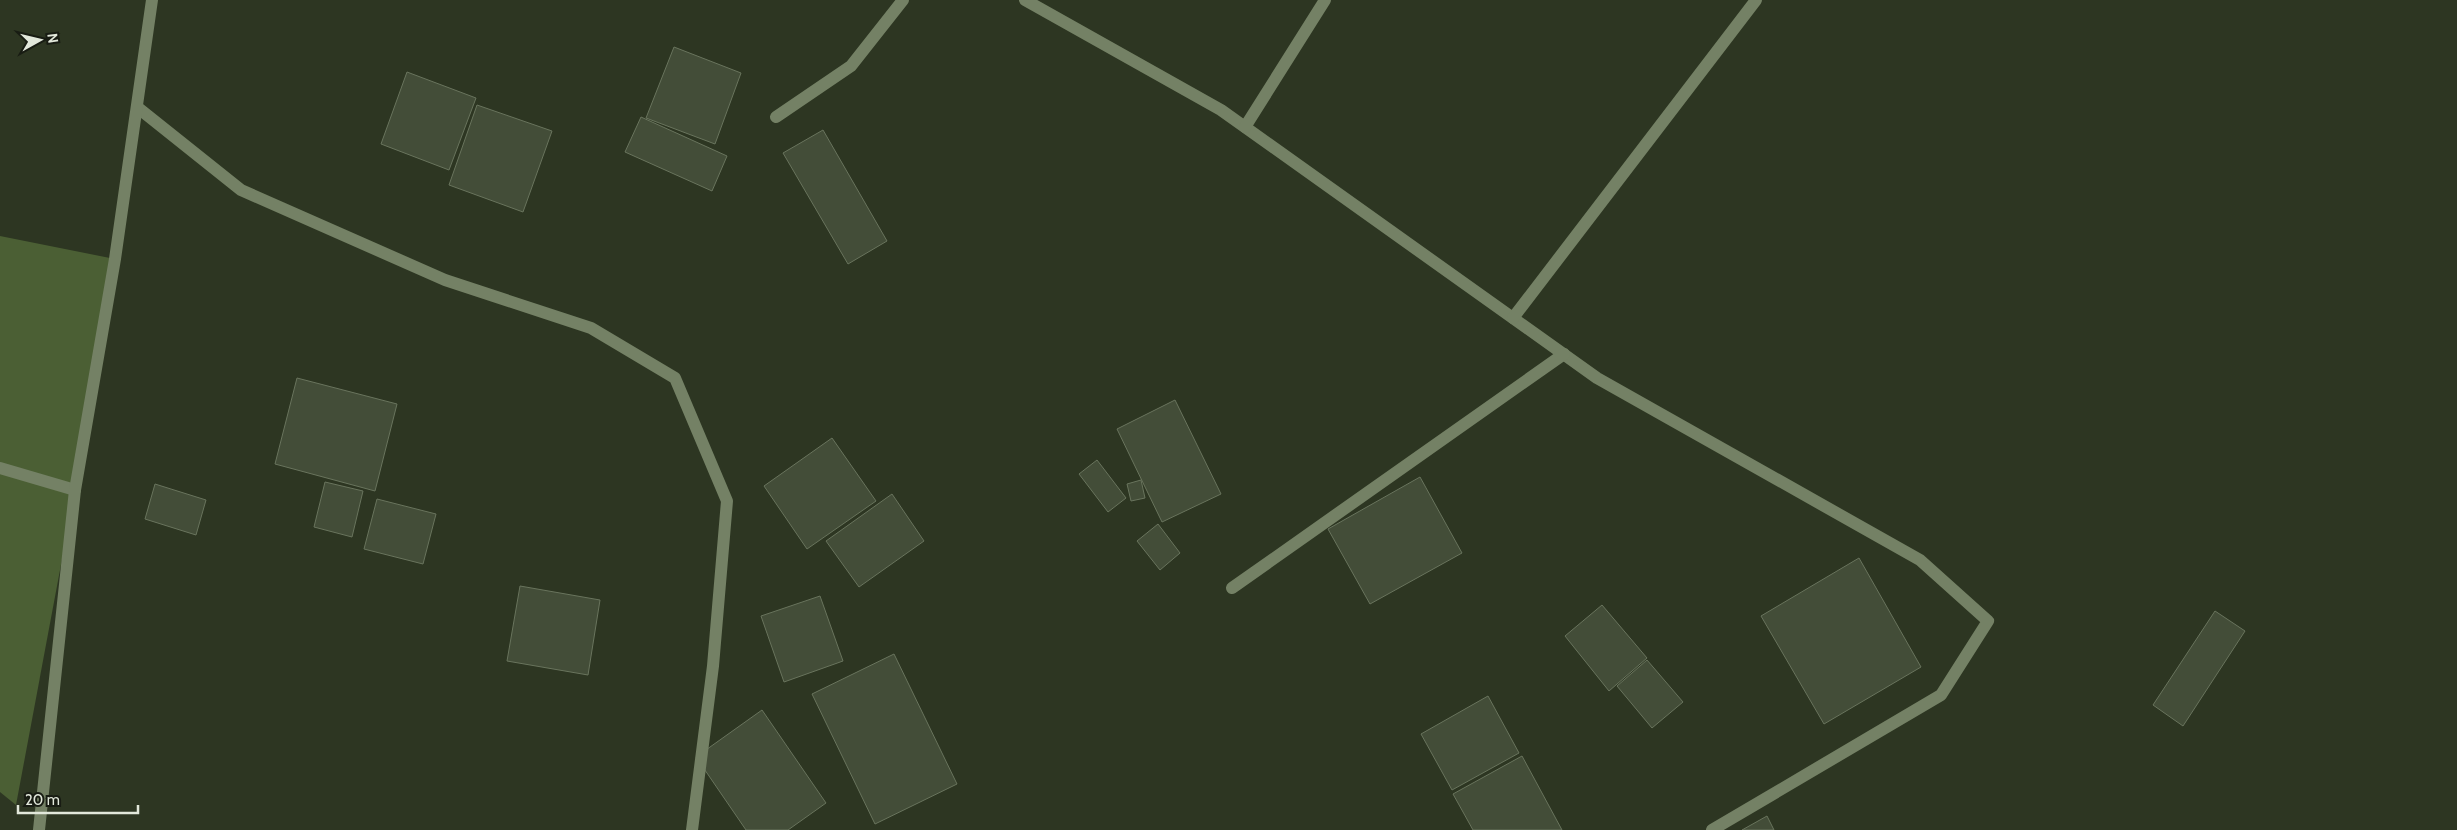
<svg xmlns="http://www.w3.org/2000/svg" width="2457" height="830" viewBox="0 0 2457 830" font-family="Cabin,sans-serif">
  <rect width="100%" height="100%" fill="#2d3622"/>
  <polygon fill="#4b5f34" points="0,236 115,259 75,490 16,805 0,792"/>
  <g fill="#434d38" stroke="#69745d">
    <polygon points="674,47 741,73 715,144 646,118"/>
    <polygon points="407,72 476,98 449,170 381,144"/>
    <polygon points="477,105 552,131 523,212 449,185"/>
    <polygon points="641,117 727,156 712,191 625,152"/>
    <polygon points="823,130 887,241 848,264 783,153"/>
    <polygon points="297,378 397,404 375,491 275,464"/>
    <polygon points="1175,400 1221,494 1162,522 1117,429"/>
    <polygon points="832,438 876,501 807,549 764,486"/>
    <polygon points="1097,460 1126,498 1108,512 1079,474"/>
    <polygon points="1420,477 1462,553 1370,604 1328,529"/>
    <polygon points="1141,480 1145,498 1131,501 1127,484"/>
    <polygon points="325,482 363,491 352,537 314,527"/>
    <polygon points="155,484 206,500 196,535 145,519"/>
    <polygon points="892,494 924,541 859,587 826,541"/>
    <polygon points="377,499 436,514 423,564 364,549"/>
    <polygon points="1158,524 1180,553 1160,570 1137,541"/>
    <polygon points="1859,558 1921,667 1824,724 1761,616"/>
    <polygon points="520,586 600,600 588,675 507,661"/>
    <polygon points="820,596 843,661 784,682 761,616"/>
    <polygon points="1602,605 1647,658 1609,691 1565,636"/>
    <polygon points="2215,611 2245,631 2183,726 2153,705"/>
    <polygon points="894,654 957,784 875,824 812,694"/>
    <polygon points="1647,660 1683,702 1652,728 1617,686"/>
    <polygon points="1488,696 1519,753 1452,790 1421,734"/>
    <polygon points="762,710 826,803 788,830 746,830 696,757"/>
    <polygon points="1522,756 1562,830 1473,830 1453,794"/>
    <polygon points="1767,816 1774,830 1742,830"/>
  </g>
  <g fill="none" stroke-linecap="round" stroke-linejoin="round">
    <g stroke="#748165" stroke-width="12">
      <polyline points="1025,0 1221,110 1597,378 1920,560 1988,621 1941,695 1712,830"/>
      <polyline points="137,107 241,190 445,280 591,328 675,378 727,501 713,666 692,830"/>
      <polyline points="776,117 851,66 903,0"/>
      <polyline points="1245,127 1325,0"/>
      <polyline points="1513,318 1756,0"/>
      <polyline points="0,468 75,490"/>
      <polyline points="1232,588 1564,354"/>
      <polyline points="39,830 75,490 115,259 152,0"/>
    </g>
  </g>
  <g transform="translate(40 40) rotate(82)" stroke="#181c13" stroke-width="4" paint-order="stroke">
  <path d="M0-4L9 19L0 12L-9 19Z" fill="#e2e8db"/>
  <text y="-8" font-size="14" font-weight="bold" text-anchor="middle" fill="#e2e8db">N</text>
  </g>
  <path d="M18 805v8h120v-8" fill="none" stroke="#e2e8db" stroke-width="2.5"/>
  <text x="25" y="805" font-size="15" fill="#e2e8db" stroke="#181c13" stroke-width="4" paint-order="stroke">20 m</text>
</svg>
